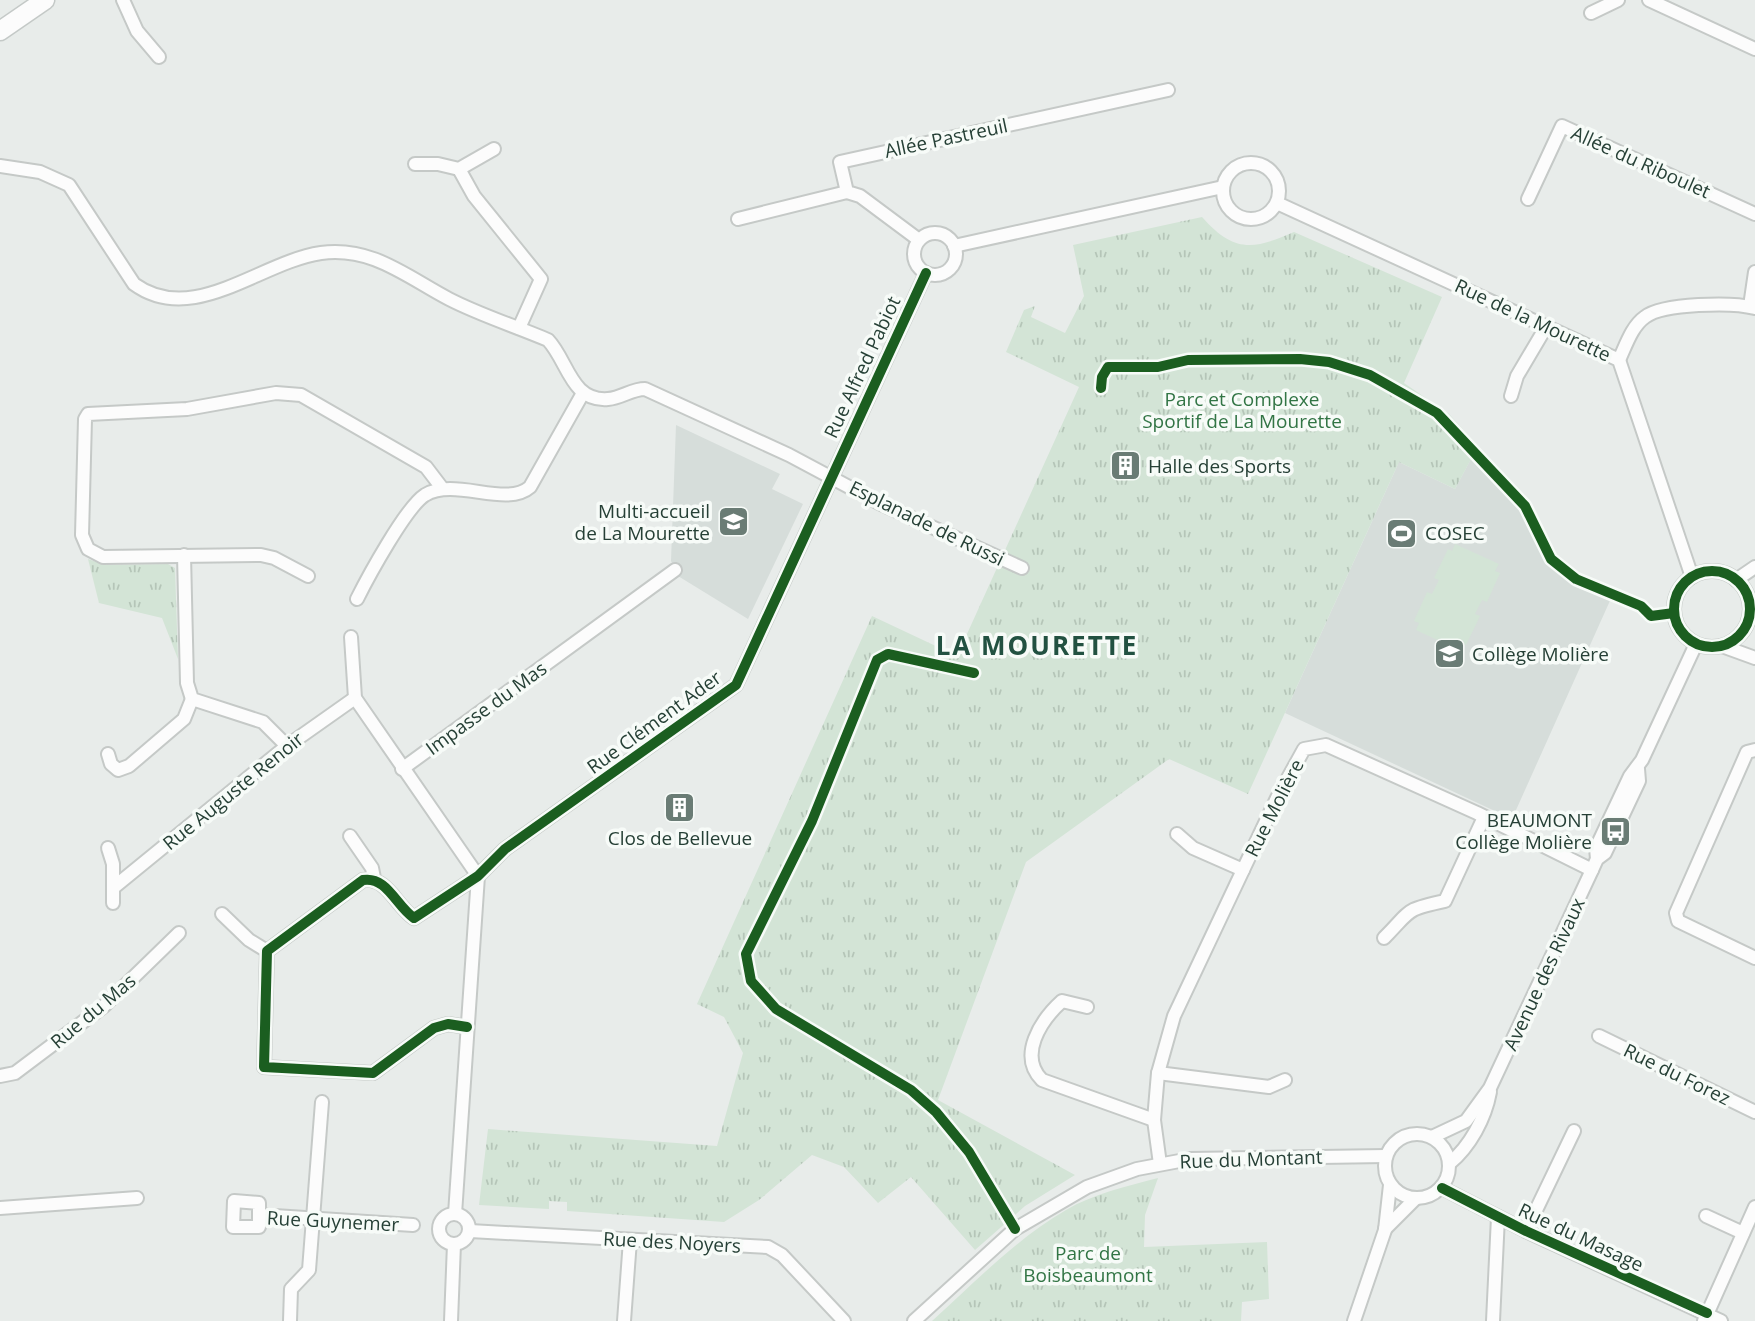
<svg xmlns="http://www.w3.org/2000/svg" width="1755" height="1321" viewBox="0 0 1755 1321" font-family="'Open Sans',sans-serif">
  <defs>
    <pattern id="park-tufts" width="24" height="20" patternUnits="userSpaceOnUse" patternTransform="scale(1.75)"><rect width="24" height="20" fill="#d3e4d6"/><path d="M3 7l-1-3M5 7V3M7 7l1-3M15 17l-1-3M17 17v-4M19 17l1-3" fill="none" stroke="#b5c5b8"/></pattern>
  </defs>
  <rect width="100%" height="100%" fill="#e8ecea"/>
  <g fill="#d6ddda">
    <polygon points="676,425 780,474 772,489 803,504 748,619 678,576 671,561"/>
    <polygon points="1474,453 1525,506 1551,559 1576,579 1613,594 1512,819 1285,713 1399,462 1455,489"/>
  </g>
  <polygon fill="#d3e4d6" points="1455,544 1499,564 1495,571 1500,573 1487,602 1482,600 1475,614 1480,616 1466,645 1462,643 1459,650 1416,630 1419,623 1414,621 1427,592 1432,594 1439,580 1434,578 1448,549 1452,551"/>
  <g fill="url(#park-tufts)">
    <path d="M1202 217C1234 253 1253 250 1294 232L1442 297 1404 383 1449 414 1478 446 1455 489 1399 462 1248 794 1169 759 1026 862 938 1100 1075 1175 1025 1206 975 1250 911 1177 878 1203 844 1167 812 1155 759 1200 724 1222 567 1211V1202L549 1201V1209L479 1205 488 1129 717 1146 743 1053 724 1017 697 1004 872 616 957 656 1079 387 1006 352 1024 310 1035 306 1031 317 1065 333 1084 296 1073 245Z"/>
    <polygon points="88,559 105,565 168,564 175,568 178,659 162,618 99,603"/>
    <path d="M1158 1178 1145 1215 1144 1247 1267 1242 1269 1299 1242 1302 1241 1321H932C974 1283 1016 1239 1066 1210 1093 1194 1127 1186 1158 1178Z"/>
  </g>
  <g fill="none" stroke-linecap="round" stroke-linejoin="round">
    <defs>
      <g id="minor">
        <polyline points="123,0 137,31 159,57"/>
        <polyline points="1649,0 1755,49"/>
        <polyline points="1591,13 1618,0"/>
        <circle cx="1251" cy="191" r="28"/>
        <polyline points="415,164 438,164 459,169 494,149"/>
        <path d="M0 166 40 172 69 185 134 284C193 327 260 262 321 253 372 246 407 277 449 299 480 315 515 326 548 340 568 361 571 402 608 399 622 398 631 389 645 389L789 455 879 503 1022 568"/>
        <polyline points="459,169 474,196 541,279 519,328"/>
        <polyline points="1528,199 1562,126 1755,214"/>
        <polyline points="1277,203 1619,360 1692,577"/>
        <polyline points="738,219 847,192"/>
        <circle cx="935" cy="254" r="21"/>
        <polyline points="919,240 860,196 847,192 840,162 1168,90"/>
        <polyline points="954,246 1223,187"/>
        <polyline points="1750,306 1755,272"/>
        <path d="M1619 360C1626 345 1632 326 1645 317 1663 303 1733 302 1755 308"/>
        <polyline points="1511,396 1517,376 1546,327"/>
        <polyline points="184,555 187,683 192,699 263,722 287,746"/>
        <circle cx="1712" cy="609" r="38"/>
        <polyline points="308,576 274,558 261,555 103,557 88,549 82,535 85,419 88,414 187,409 276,393 301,395 426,467 442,488"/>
        <polyline points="1736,580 1755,567"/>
        <path d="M357 599C368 577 406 507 425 495 455 477 506 508 530 487L583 393"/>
        <polyline points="351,637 355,698 478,876"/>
        <polyline points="1722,646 1755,658"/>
        <polyline points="1755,750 1747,752 1676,913 1678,921 1755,958"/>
        <polyline points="108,754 111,764 118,770 129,766 184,719 192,699"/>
        <polyline points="402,769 675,570"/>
        <polyline points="1177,834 1193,848 1243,870"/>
        <polyline points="350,836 372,868 374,878"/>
        <polyline points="108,848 113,864 113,903"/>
        <polyline points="1597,859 1596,848 1630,776 1642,760 1696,644"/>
        <polyline points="113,888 287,746 355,698"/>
        <polyline points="222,914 249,940 267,951"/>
        <path d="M1384 938C1412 910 1403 910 1445 901L1484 817"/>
        <path d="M1087 1007 1062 1001C1040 1021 1018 1056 1042 1080L1154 1120"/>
        <path d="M467 1027 448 1024 434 1028 373 1073 264 1067 267 951 363 880C387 876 396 906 414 918L478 876 505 849 736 685 926 273"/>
        <polyline points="1599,1036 1755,1112"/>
        <polyline points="1158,1073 1269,1087 1285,1080"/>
        <polyline points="0,1076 15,1073 104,1006 179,933"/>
        <circle cx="1417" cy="1166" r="32"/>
        <polyline points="1432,1137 1466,1121 1490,1088 1592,870 1597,859 1605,853 1639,781 1638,769"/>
        <path d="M1450 1163C1470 1146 1485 1119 1490 1092"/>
        <polyline points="1160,1164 1154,1120 1158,1073 1174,1016 1277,798 1304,749 1326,745 1477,813 1592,870"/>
        <polyline points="1442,1188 1526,1231 1721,1321"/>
        <polyline points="0,1208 137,1198"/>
        <circle cx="454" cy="1229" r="15"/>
        <polyline points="455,1214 478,876"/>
        <polyline points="259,1215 259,1203 234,1201 233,1227 259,1227 259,1215 413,1225"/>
        <polyline points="1706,1216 1743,1233"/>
        <polyline points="1385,1229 1415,1199"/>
        <polyline points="470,1231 768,1247 782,1255 844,1321"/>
        <polyline points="1526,1231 1574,1131"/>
        <polyline points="290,1321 291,1289 309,1270 322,1102"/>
        <polyline points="451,1321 454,1244"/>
        <polyline points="624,1321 630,1240"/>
        <polyline points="914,1321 1015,1229 1087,1187 1137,1169 1190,1159 1386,1156"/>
        <polyline points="1354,1321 1385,1230 1390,1185"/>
        <polyline points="1493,1321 1498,1217"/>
        <polyline points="1704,1321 1755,1207"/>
      </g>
      <polyline id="secondary" points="0,31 45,0"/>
    </defs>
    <use href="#minor" stroke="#c5c9c7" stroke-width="16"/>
    <use href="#secondary" stroke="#c4c9c7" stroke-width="21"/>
    <use href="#minor" stroke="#fcfcfc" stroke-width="12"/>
    <use href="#secondary" stroke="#fcfcfc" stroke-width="18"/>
    <defs>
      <g id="cycleway">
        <polyline points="1101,388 1102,377 1108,367 1158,367 1188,360 1300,359 1329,362 1370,375 1437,413 1525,506 1551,559 1576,579 1641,606 1651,616 1674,613"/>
        <circle cx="1712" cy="609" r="38"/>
        <polyline points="974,673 888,654 877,660 812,821 746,954 751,981 776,1009 911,1090 936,1112 969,1152 1015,1229"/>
        <path d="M467 1027 448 1024 434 1028 373 1073 264 1067 267 951 363 880C387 876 396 906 414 918L478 876 505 849 736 685 926 273"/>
        <polyline points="1442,1188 1526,1231 1707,1313"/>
      </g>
    </defs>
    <use href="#cycleway" stroke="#f7fbf8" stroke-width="15"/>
    <use href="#cycleway" stroke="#1b5e20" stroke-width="10"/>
  </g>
  <defs>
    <symbol id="building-square" viewBox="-11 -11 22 22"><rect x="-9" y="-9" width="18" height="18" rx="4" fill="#6a7c75" stroke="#f7fbf8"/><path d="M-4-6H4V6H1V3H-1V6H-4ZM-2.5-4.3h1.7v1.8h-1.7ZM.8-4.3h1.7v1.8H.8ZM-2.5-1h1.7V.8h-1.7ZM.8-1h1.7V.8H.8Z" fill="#fff"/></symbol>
    <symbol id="school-square" viewBox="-11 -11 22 22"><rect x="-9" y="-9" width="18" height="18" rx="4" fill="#6a7c75" stroke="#f7fbf8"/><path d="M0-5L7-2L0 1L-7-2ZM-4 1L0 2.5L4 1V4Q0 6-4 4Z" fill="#fff"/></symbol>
    <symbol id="stadium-square" viewBox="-11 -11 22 22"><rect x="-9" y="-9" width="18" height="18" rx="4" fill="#6a7c75" stroke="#f7fbf8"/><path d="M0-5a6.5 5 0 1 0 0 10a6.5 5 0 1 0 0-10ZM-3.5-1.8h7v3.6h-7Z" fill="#fff"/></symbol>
    <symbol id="bus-square" viewBox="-11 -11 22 22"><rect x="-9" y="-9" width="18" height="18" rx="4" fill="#6a7c75" stroke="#f7fbf8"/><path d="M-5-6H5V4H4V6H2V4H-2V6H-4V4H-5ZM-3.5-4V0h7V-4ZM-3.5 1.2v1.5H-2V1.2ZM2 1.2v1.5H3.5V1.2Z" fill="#fff"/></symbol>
  </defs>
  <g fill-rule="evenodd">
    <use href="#building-square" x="1108" y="448" width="35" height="35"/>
    <use href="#school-square" x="716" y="504" width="35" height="35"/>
    <use href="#stadium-square" x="1384" y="516" width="35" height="35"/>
    <use href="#school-square" x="1432" y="636" width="35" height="35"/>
    <use href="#building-square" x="662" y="790" width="35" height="35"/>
    <use href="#bus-square" x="1598" y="814" width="35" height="35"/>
  </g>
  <g text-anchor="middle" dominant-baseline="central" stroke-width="7" stroke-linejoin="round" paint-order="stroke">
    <g font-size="19" fill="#264036" stroke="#f7fbf8">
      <text transform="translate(946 138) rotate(-12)">Allée Pastreuil</text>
      <text transform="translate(1641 162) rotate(24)">Allée du Riboulet</text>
      <text transform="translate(1533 320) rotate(25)">Rue de la Mourette</text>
      <text transform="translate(862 367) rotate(-65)">Rue Alfred Pabiot</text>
      <text transform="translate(927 523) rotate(26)">Esplanade de Russi</text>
      <text transform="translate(486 708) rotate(-36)">Impasse du Mas</text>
      <text transform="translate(654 722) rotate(-36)">Rue Clément Ader</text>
      <text transform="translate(233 791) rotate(-39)">Rue Auguste Renoir</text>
      <text transform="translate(1274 808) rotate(-63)">Rue Molière</text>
      <text transform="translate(1544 974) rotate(-65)">Avenue des Rivaux</text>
      <text transform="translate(93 1011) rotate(-40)">Rue du Mas</text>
      <text transform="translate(1677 1074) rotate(26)">Rue du Forez</text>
      <text transform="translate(1251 1159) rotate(-2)">Rue du Montant</text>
      <text transform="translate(333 1221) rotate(3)">Rue Guynemer</text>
      <text transform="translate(1581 1237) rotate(25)">Rue du Masage</text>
      <text transform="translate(672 1242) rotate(3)">Rue des Noyers</text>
    </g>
    <g font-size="19" fill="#327545" stroke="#f7fbf8">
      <text x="1242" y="399">Parc et Complexe<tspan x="1242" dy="22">Sportif de La Mourette</tspan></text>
      <text x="1088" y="1253">Parc de<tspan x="1088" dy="22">Boisbeaumont</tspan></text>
    </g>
    <g font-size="19" fill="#264036" stroke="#f7fbf8" text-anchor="start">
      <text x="1148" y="466">Halle des Sports</text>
      <text x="710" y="511" text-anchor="end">Multi-accueil<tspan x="710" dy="22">de La Mourette</tspan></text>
      <text x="1425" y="533">COSEC</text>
      <text x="1472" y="654">Collège Molière</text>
      <text x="1592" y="820" text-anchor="end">BEAUMONT<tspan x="1592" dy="22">Collège Molière</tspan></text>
      <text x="680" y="838" text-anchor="middle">Clos de Bellevue</text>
    </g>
    <g font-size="26" font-weight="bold" letter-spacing="2" fill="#225141" stroke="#f7fbf8">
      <text x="1037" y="645">LA MOURETTE</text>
    </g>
  </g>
</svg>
